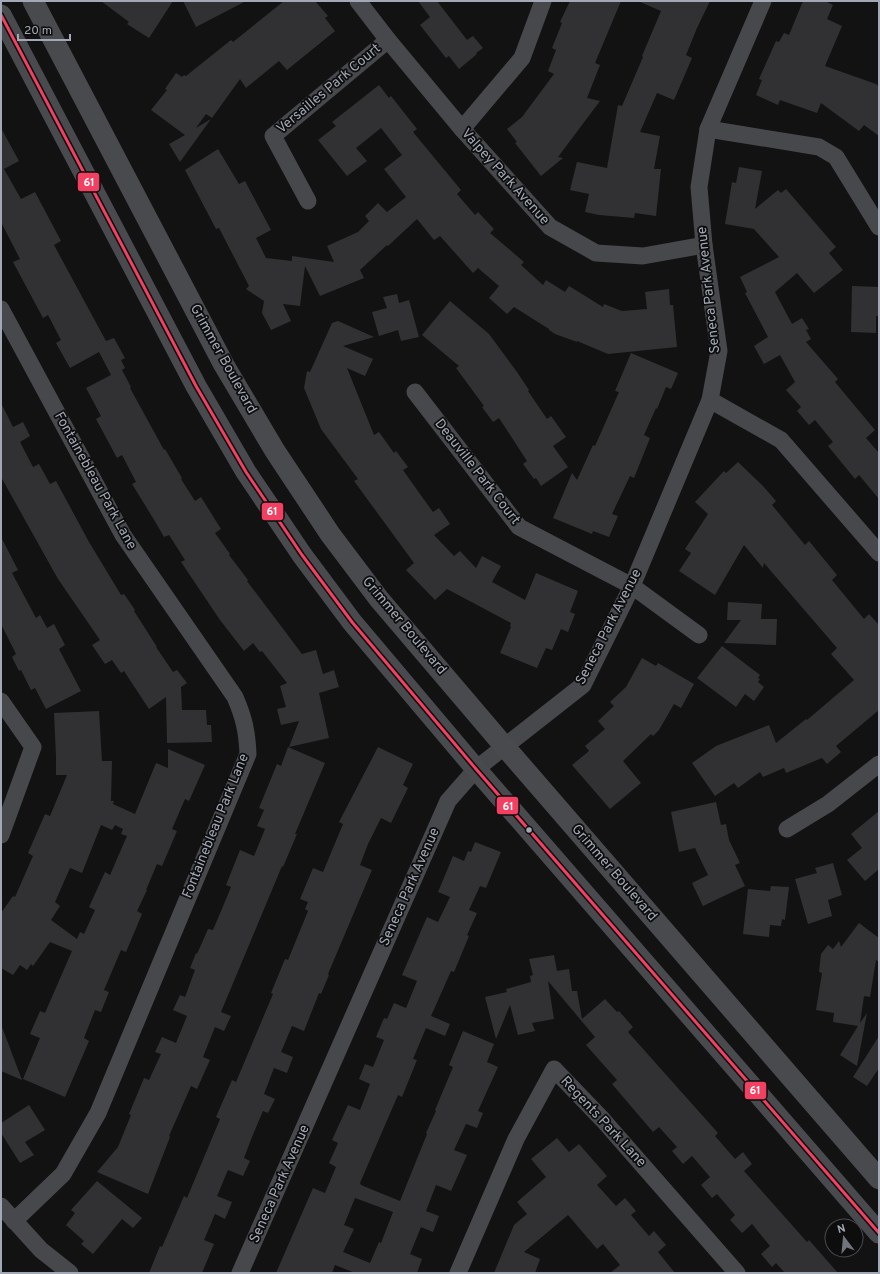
<svg xmlns="http://www.w3.org/2000/svg" width="880" height="1274" viewBox="0 0 880 1274" font-family="Overpass,sans-serif">
  <rect width="100%" height="100%" fill="#121213"/>
  <g fill="#313133" fill-rule="evenodd">
    <polygon points="101,1 173,1 149,38 127,24 129,22"/>
    <polygon points="183,1 246,1 196,27"/>
    <polygon points="284,1 315,1 328,16 325,18 335,31 287,70 279,61 246,88 240,79 212,118 206,114 196,128 211,119 180,162 169,144 185,135 151,110 167,90 165,89 176,73 182,77 184,75 186,76 231,40 233,42"/>
    <polygon points="418,1 437,1 467,40 473,36 483,48 476,53 477,54 459,69 449,56 446,58 420,25 430,17"/>
    <polygon points="570,1 621,1 595,63 600,65 587,98 600,101 558,157 563,158 541,176 515,143 517,142 507,129 522,117 554,74 548,71 556,50 552,48 562,23 560,22"/>
    <polygon points="638,1 710,1 697,28 686,55 692,58 674,100 657,93 640,132 660,136 654,169 661,169 656,216 635,213 634,218 599,215 585,212 589,194 570,190 577,162 607,168 618,105 622,106 643,57 642,56 661,11"/>
    <polygon points="803,1 825,1 833,5 827,19 842,26 825,66 876,84 879,87 879,136 864,125 859,131 821,103 817,113 780,100 778,105 756,95 762,80 759,79 776,41 779,42 784,33 789,35"/>
    <polygon points="379,85 389,98 391,96 417,129 413,132 461,190 457,194 475,215 478,212 494,229 490,233 524,262 521,265 543,285 546,280 565,292 569,286 603,307 604,304 622,311 647,309 645,292 669,289 670,305 673,305 677,347 608,354 577,341 577,342 555,334 549,330 549,329 514,307 507,314 489,298 499,286 478,268 473,273 440,236 434,240 417,219 388,246 387,245 360,270 364,278 320,296 305,266 300,306 283,304 291,321 271,330 262,313 264,301 246,289 249,286 219,228 216,229 185,170 218,149 239,184 245,181 271,230 256,238 266,258 292,261 292,256 334,262 327,246 358,232 369,221 365,216 378,203 387,212 406,197 384,169 402,155 381,128 356,148 367,161 347,176 318,140 336,126 332,122"/>
    <polygon points="1,128 19,161 4,169 21,199 35,192 61,241 54,245 106,341 114,338 125,358 121,360 125,368 122,370 131,387 130,388 164,450 165,449 182,478 181,479 195,501 201,497 221,529 215,533 230,554 229,555 248,580 247,581 302,654 316,650 323,674 334,670 339,687 319,693 329,738 289,747 299,721 281,725 277,709 286,707 280,686 287,683 262,651 260,652 253,643 244,651 220,620 181,562 185,560 169,535 164,537 156,523 132,484 136,482 122,455 117,458 96,419 101,416 86,388 111,375 99,352 70,368 56,343 61,340 48,315 43,318 13,262 20,259 1,222"/>
    <polygon points="739,167 762,171 755,209 778,190 781,193 786,189 836,247 829,253 843,270 814,293 797,273 775,292 792,324 802,318 809,329 806,330 811,339 806,342 838,379 835,382 875,430 866,438 879,453 879,499 859,475 855,479 828,446 833,442 815,420 809,425 797,411 801,407 786,390 795,382 780,355 764,364 754,346 768,337 745,293 747,292 740,277 779,257 754,229 725,224 732,182 736,183"/>
    <polygon points="852,286 879,287 879,316 876,316 876,333 851,332"/>
    <polygon points="397,294 399,303 409,300 419,337 401,341 398,330 379,336 372,312 387,308 383,297"/>
    <polygon points="450,301 489,334 517,372 529,390 528,391 547,419 551,416 566,437 553,446 568,467 541,486 536,478 534,479 523,464 527,461 499,418 493,422 482,407 484,406 456,368 459,366 422,335"/>
    <polygon points="338,321 374,337 343,346 373,359 365,376 347,368 374,435 379,432 394,453 396,451 408,467 403,470 420,494 433,512 439,508 450,524 434,535 454,556 460,551 476,568 482,556 501,566 492,582 525,600 536,573 578,591 570,612 575,614 568,632 561,629 552,650 546,648 537,668 500,653 511,627 510,626 511,623 447,589 435,600 406,570 414,563 354,481 358,479 321,429 304,388 307,371 310,372 332,323"/>
    <polygon points="631,353 678,373 671,389 666,387 657,409 656,408 644,435 650,438 634,478 630,476 612,514 618,516 609,537 593,531 592,534 553,518 572,473 577,480 593,445 595,446 619,392 615,391"/>
    <polygon points="1,403 13,427 23,422 30,436 20,442 33,467 39,464 50,484 56,481 89,542 121,595 124,594 135,610 134,611 157,647 156,647 173,672 177,670 187,683 181,687 182,710 206,710 207,725 211,725 212,742 167,743 166,697 149,709 124,671 121,673 112,660 105,664 92,645 100,640 58,579 1,477"/>
    <polygon points="738,462 763,486 776,501 772,505 805,545 809,541 837,575 832,580 864,619 869,614 879,625 879,710 836,746 841,752 827,764 822,758 786,773 784,768 763,777 760,772 738,788 734,783 715,796 692,763 716,746 769,725 776,743 806,719 807,720 854,680 831,654 837,648 764,563 763,568 744,545 715,595 679,571 691,553 685,549 708,514 695,502 724,471 726,473"/>
    <polygon points="1,537 18,570 12,573 36,618 40,615 47,628 54,624 65,645 59,649 81,691 46,709 35,688 31,690 21,670 19,671 12,657 16,654 1,624"/>
    <polygon points="728,602 762,604 761,619 777,619 776,645 724,643 741,620 727,620"/>
    <polygon points="722,646 760,675 758,678 760,679 758,682 764,687 754,701 745,694 736,707 697,678"/>
    <polygon points="642,658 656,666 658,663 694,684 681,708 674,704 659,730 653,736 651,734 623,761 641,783 610,809 572,765 589,751 585,746 605,729 598,721 614,706 610,702 626,687"/>
    <path d="M99 711 102 761H112L111 801H114L113 804 135 814 156 763 168 768V749L205 765 189 801 185 799 172 829 177 831 162 866 157 864 146 890H147L137 911 142 914 126 952 121 950 104 990 109 992 101 1012 95 1010 84 1038 89 1041 65 1097 23 1079 40 1038 30 1034 40 1011 45 1013 72 951 50 942 33 966 31 964 27 970 20 965 13 975 1 968V913L13 896 15 897 33 856 28 853 45 814 50 816 67 775H56V757L54 713ZM101 825 112 830 115 825 123 829 121 834 127 836 110 875 105 872 89 907 95 910 84 934 80 932 77 939 51 920 60 906 55 902 70 868 82 873Z"/>
    <polygon points="288,747 325,763 295,834 297,834 283,867 282,866 221,1012 231,1016 224,1031 215,1027 203,1057 210,1060 197,1089 191,1086 169,1136 170,1137 148,1194 97,1172 118,1147 131,1115 129,1114 144,1078 149,1080 161,1054 155,1052 162,1037 176,1043 187,1016 173,1010 180,995 185,997 195,970 190,968 196,953 197,954 208,929 213,930 221,911 231,887 226,885 240,850 254,856 265,829 257,826 264,810 259,808 277,764 281,766"/>
    <polygon points="378,747 413,764 403,785 408,788 391,823 381,818 368,844 360,865 372,870 328,974 329,975 321,994 319,993 304,1031 292,1026 281,1052 293,1057 287,1073 274,1068 264,1094 275,1099 268,1113 263,1111 252,1137 244,1158 250,1161 243,1176 228,1170 217,1196 232,1202 225,1219 215,1214 204,1240 214,1244 202,1273 149,1273 160,1246 162,1247 184,1196 187,1198 220,1119 216,1117 232,1080 236,1082 273,994 271,993 285,959 288,960 308,911 305,909 308,902 300,899 313,868 323,872 343,824 339,822"/>
    <polygon points="716,802 721,825 726,824 729,840 740,863 735,865 745,886 703,906 692,883 708,875 695,848 679,852 671,812"/>
    <polygon points="879,811 879,869 865,881 847,860 862,848 851,834"/>
    <path d="M475 842 501 852 486 888 480 886 469 910 477 913 467 935 469 936 454 972 451 971 431 1016 450 1024 445 1036 426 1028 413 1059 417 1060 402 1097 398 1095 360 1183 361 1185 400 1201 427 1134 426 1133 436 1111 435 1110 453 1067 449 1065 463 1031 494 1044 487 1062 498 1067 478 1111 483 1113 477 1128 466 1124 454 1150 467 1155 451 1191 436 1185 426 1211 439 1216 433 1232 421 1227 410 1254 422 1259 417 1273H355L335 1265 332 1273H276L313 1188 325 1193 336 1167 329 1163 338 1143 332 1140 348 1105 360 1110 370 1084 359 1079 365 1064 373 1067 384 1040 376 1037 384 1018 387 1019 394 1003 406 1008 417 981 402 975 427 917 438 922 450 897 438 892 453 856 464 861 468 851 471 852ZM355 1198 393 1212 381 1243 379 1242 370 1263 343 1252 354 1229 344 1225Z"/>
    <polygon points="833,863 842,895 828,900 832,916 808,924 795,879 817,873 815,868"/>
    <polygon points="771,886 789,887 785,920 782,919 781,926 770,925 769,937 743,934 748,889 770,891"/>
    <polygon points="859,923 879,938 879,962 876,960 870,997 864,996 860,1023 867,1013 857,1066 840,1055 858,1026 833,1022 834,1013 816,1010 822,973 819,972 821,954 828,945 833,949 839,941 841,947"/>
    <polygon points="554,955 557,971 569,969 572,991 577,991 582,1019 605,999 617,1012 619,1011 633,1027 628,1032 718,1133 715,1136 735,1159 743,1152 752,1164 744,1171 807,1242 809,1240 838,1273 785,1273 776,1263 772,1267 761,1254 770,1246 752,1224 742,1233 730,1220 735,1215 717,1194 712,1198 701,1185 710,1177 692,1156 683,1164 672,1151 677,1147 659,1127 653,1132 612,1084 617,1080 586,1045 595,1037 548,981 554,1019 532,1023 535,1031 518,1035 510,1005 496,1039 485,997 507,992 506,989 531,982 530,976 533,975 529,959"/>
    <polygon points="2,1027 22,1080 1,1071"/>
    <polygon points="879,1036 879,1068 867,1086 853,1077"/>
    <polygon points="29,1105 45,1130 25,1142 34,1155 20,1163 1,1133 1,1123"/>
    <polygon points="557,1138 569,1152 579,1144 607,1176 597,1185 616,1206 625,1198 636,1211 631,1215 649,1236 654,1231 666,1245 658,1252 675,1273 610,1273 620,1265 603,1244 597,1249 568,1215 524,1252 540,1259 535,1273 494,1273 514,1225 527,1214 517,1202 546,1177 531,1159"/>
    <polygon points="97,1181 142,1218 133,1228 122,1219 93,1254 81,1244 84,1241 66,1225 75,1213 71,1210"/>
  </g>
  <g fill="none" stroke-linecap="round" stroke-linejoin="round">
    <g stroke="#47484c" stroke-width="17">
      <polyline points="358,1 388,40 462,129 550,227 596,253 643,256 704,245"/>
      <polyline points="462,129 522,58 543,1"/>
      <polyline points="708,129 819,147 836,157 879,227"/>
      <polyline points="308,201 273,136 388,40"/>
      <path d="M1 309 123 535 235 697C244 718 247 731 248 754L98 1113 63 1174 14 1221"/>
      <polyline points="415,392 519,527 632,586 699,635"/>
      <polyline points="710,400 781,440 879,553"/>
      <polyline points="1,701 33,747 1,835"/>
      <polyline points="787,829 828,804 879,764"/>
      <polyline points="1,1206 41,1250 70,1273"/>
      <polyline points="240,1273 448,801 476,769 583,685 632,586 710,400 719,351 704,245 699,187 708,129 763,1"/>
      <polyline points="458,1273 516,1139 554,1069 603,1120 737,1273"/>
    </g>
    <g stroke="#494a4e" stroke-width="21">
      <polyline points="33,1 224,365 275,451 330,534 379,599 505,747 879,1179"/>
      <polyline points="1,15 196,386 246,472 302,555 352,622 476,769 879,1233"/>
    </g>
    <defs>
      <polyline id="bus-1" points="1,15 196,386 246,472 302,555 352,622 476,769 879,1233"/>
    </defs>
    <use href="#bus-1" stroke="#0d0d0e" stroke-width="6"/>
    <use href="#bus-1" stroke="#f24062" stroke-width="3"/>
  </g>
  <circle fill="#a2a8b5" stroke="#0d0d0e" stroke-width="1.5" cx="529" cy="830" r="3.5"/>
  <g text-anchor="middle" dominant-baseline="central" stroke-width="3.5" stroke-linejoin="round" paint-order="stroke">
    <g font-size="14" fill="#a2a8b5" stroke="#0d0d0e">
      <text transform="translate(329 89) rotate(-40)">Versailles Park Court</text>
      <text transform="translate(505 177) rotate(48)">Valpey Park Avenue</text>
      <text transform="translate(709 290) rotate(-96)">Seneca Park Avenue</text>
      <text transform="translate(223 359) rotate(61)">Grimmer Boulevard</text>
      <text transform="translate(477 472) rotate(52)">Deauville Park Court</text>
      <text transform="translate(95 481) rotate(61)">Fontainebleau Park Lane</text>
      <text transform="translate(404 626) rotate(50)">Grimmer Boulevard</text>
      <text transform="translate(609 627) rotate(-63)">Seneca Park Avenue</text>
      <text transform="translate(216 826) rotate(-68)">Fontainebleau Park Lane</text>
      <text transform="translate(614 873) rotate(49)">Grimmer Boulevard</text>
      <text transform="translate(410 887) rotate(-66)">Seneca Park Avenue</text>
      <text transform="translate(603 1122) rotate(47)">Regents Park Lane</text>
      <text transform="translate(280 1184) rotate(-66)">Seneca Park Avenue</text>
    </g>
  </g>
  <g stroke="#0d0d0e" stroke-width="1.5">
    <rect x="77" y="172" width="23" height="20" rx="4" fill="#f24062"/>
    <rect x="261" y="502" width="23" height="19" rx="4" fill="#f24062"/>
    <rect x="496" y="796" width="23" height="19" rx="4" fill="#f24062"/>
    <rect x="744" y="1081" width="23" height="19" rx="4" fill="#f24062"/>
  </g>
  <g font-size="11" text-anchor="middle" font-weight="bold" fill="#fff">
    <text x="89" y="186">61</text>
    <text x="272" y="515">61</text>
    <text x="508" y="810">61</text>
    <text x="755" y="1094">61</text>
  </g>
  <rect width="880" height="1274" fill="none" stroke="#a2a8b5" stroke-width="4"/>
  <g transform="translate(844 1238) rotate(344)"><circle r="19" fill="#0d0d0e" stroke="#494b51"/>
  <path d="M0-3L7 15L0 10L-7 15Z" fill="#70747c"/>
  <text y="-6" font-size="11" font-weight="bold" text-anchor="middle" fill="#a2a8b5">N</text>
  </g>
  <path d="M18 34v6h52v-6" fill="none" stroke="#a2a8b5" stroke-width="2"/>
  <text x="24" y="34" font-size="12" fill="#a2a8b5" stroke="#0d0d0e" stroke-width="3" paint-order="stroke">20 m</text>
</svg>
